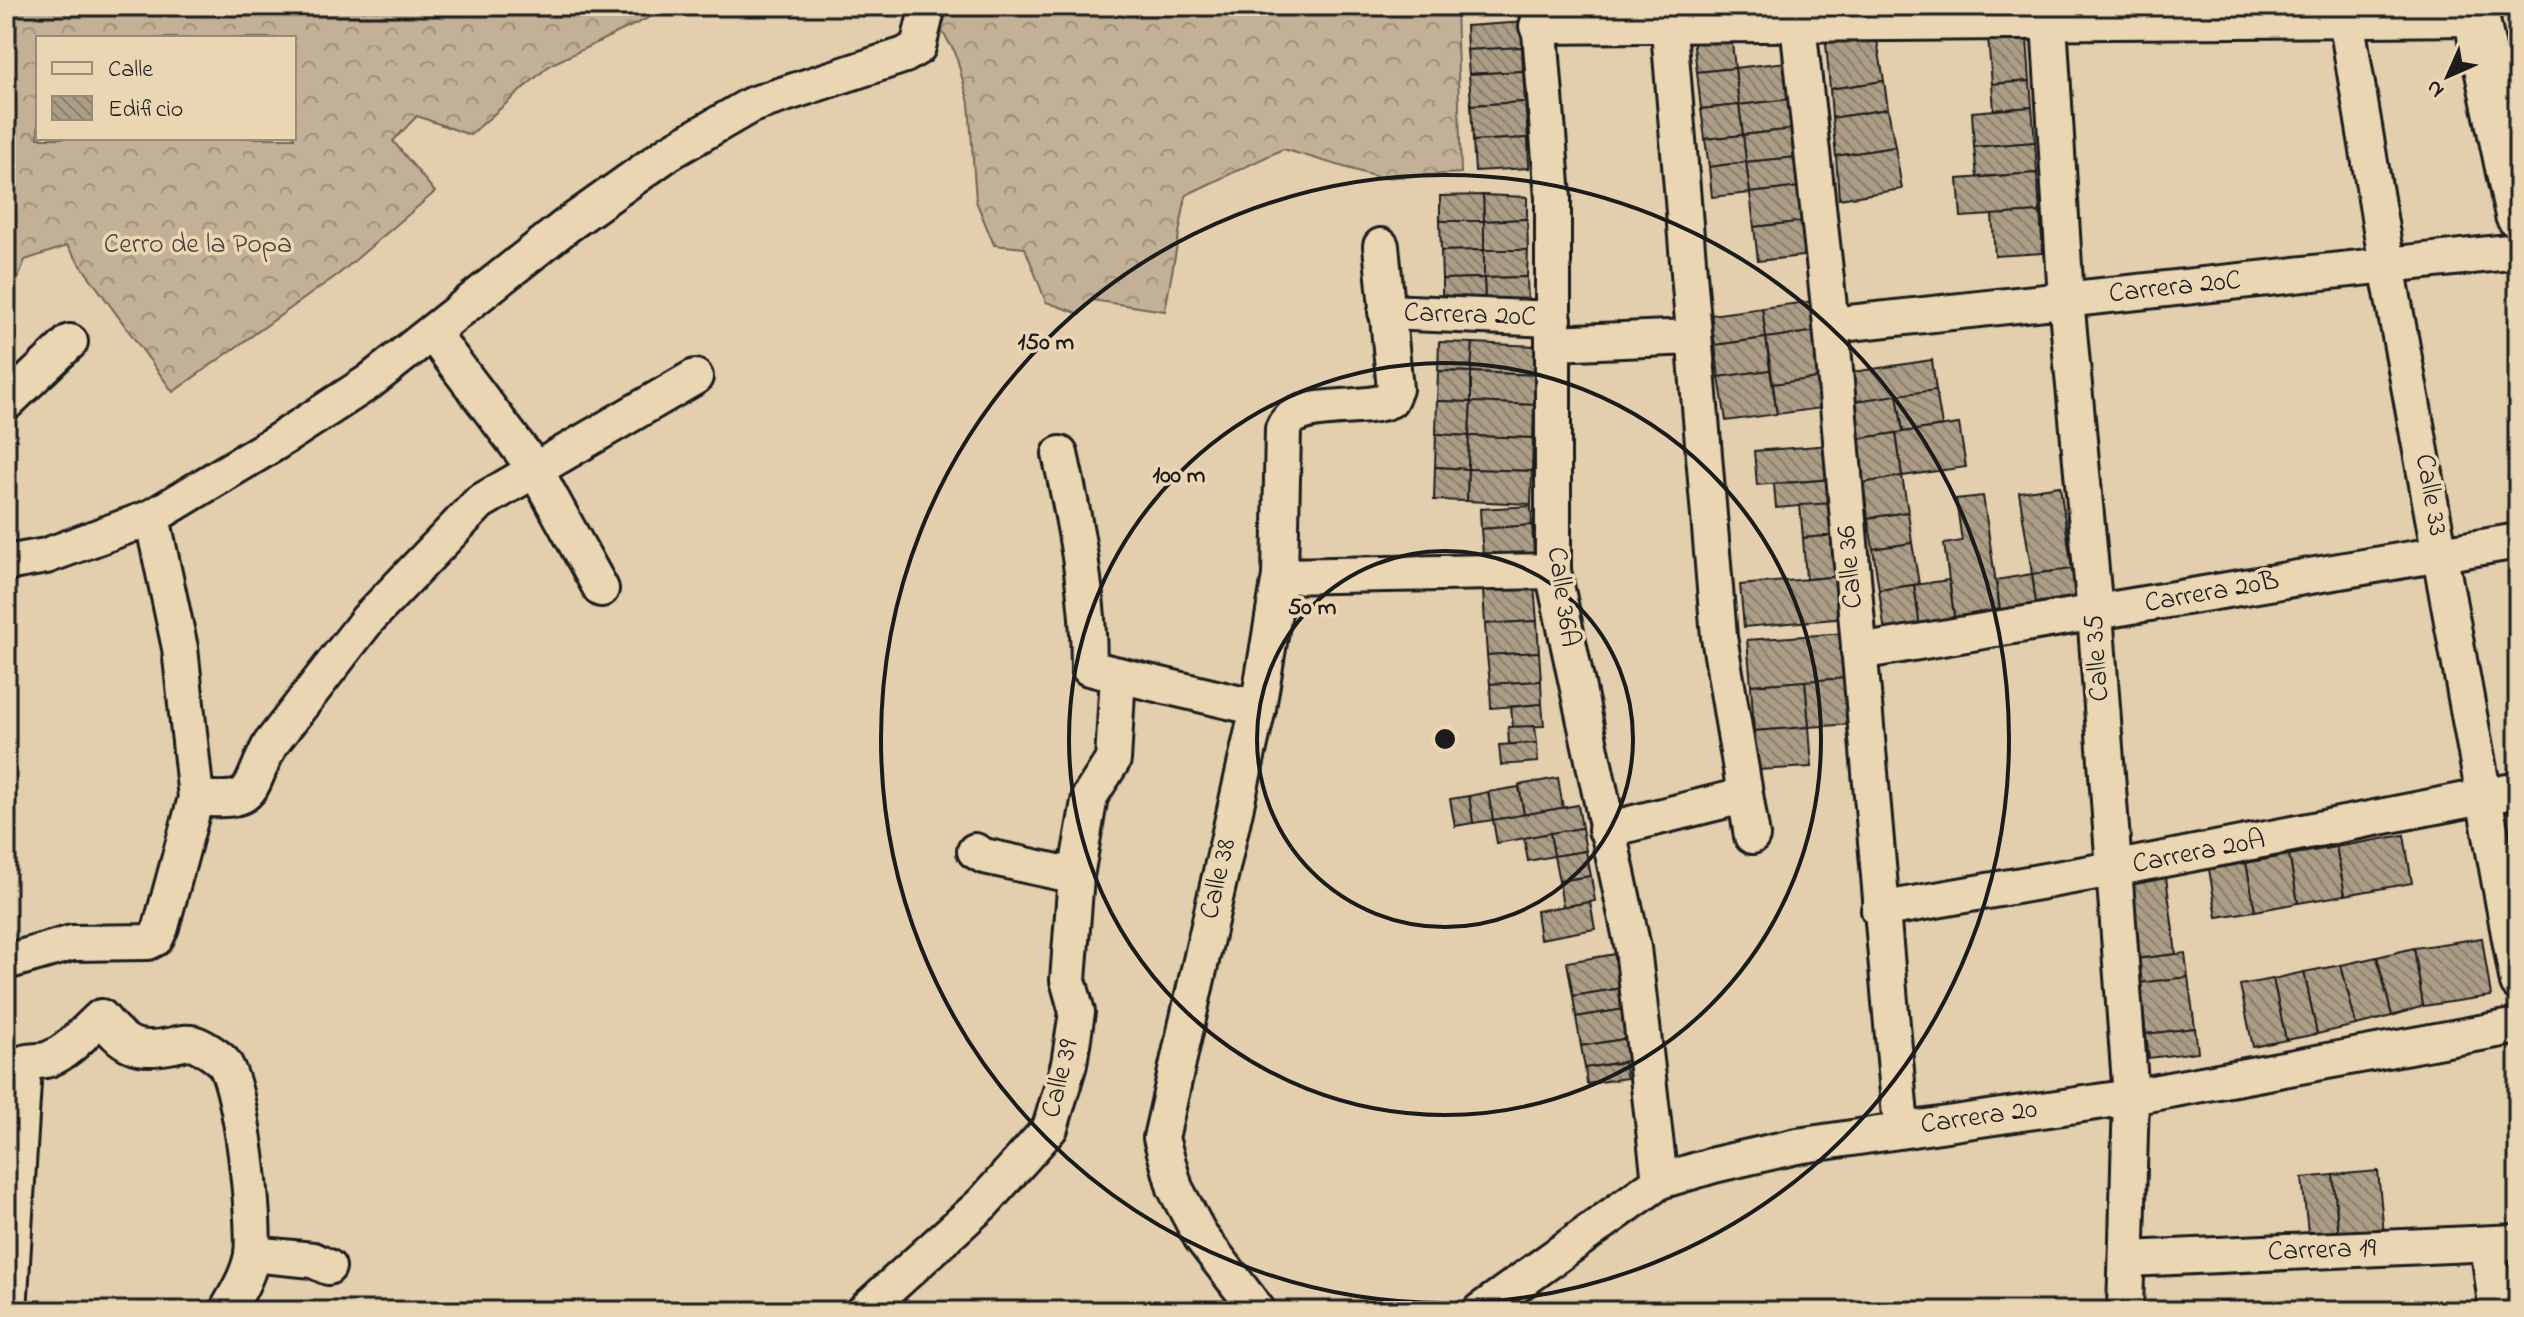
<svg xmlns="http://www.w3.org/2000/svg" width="2524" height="1317" viewBox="0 0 2524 1317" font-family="'Indie Flower',sans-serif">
  <defs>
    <pattern id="forest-crowns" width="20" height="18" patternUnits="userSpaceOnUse" patternTransform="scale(2)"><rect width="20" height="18" fill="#c2b196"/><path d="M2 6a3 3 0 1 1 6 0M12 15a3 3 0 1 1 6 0" fill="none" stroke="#9d8f7a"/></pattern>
    <pattern id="building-back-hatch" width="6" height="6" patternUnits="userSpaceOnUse" patternTransform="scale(2)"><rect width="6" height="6" fill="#ac9d86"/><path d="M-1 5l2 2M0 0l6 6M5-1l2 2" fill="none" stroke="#8b7f6d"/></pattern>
  </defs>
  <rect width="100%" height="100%" fill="#e3cfae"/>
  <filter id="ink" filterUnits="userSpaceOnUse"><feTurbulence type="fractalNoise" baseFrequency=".0125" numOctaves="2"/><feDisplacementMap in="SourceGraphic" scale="16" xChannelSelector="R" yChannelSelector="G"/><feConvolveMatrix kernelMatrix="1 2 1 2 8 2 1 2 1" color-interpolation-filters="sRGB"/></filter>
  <g filter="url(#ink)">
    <g fill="url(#forest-crowns)" stroke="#6f6659" stroke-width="2" fill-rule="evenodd">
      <path d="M6 6H673L550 65 470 135 417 116 393 141 435 192 340 273 173 392 67 246 25 260 6 311ZM38 38H294V138H38Z"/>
      <polygon points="926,6 1456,6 1461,173 1381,178 1283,149 1186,195 1165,311 1092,300 1080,314 1046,302 1025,248 994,245 976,201 969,103 955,52"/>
    </g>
    <g fill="url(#building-back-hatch)" stroke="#1c1c1c" stroke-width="2">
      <polygon points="1526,22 1528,47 1467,50 1466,26"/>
      <polygon points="1731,34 1735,68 1697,72 1693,38"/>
      <polygon points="1876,35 1884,81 1830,89 1826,43"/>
      <polygon points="1988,38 2027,38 2030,81 1992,84"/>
      <polygon points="1522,47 1523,71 1469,74 1467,50"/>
      <polygon points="1786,62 1791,99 1739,105 1735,68"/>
      <polygon points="1735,68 1739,105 1701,109 1697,72"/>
      <polygon points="1523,71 1525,102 1471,105 1469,74"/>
      <polygon points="1884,81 1888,109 1832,118 1830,89"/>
      <polygon points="2030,81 2032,107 1994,110 1992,84"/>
      <polygon points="1791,99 1794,129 1743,135 1739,105"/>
      <polygon points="1525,102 1528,138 1473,141 1471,105"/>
      <polygon points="1739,105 1743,135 1705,139 1701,109"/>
      <polygon points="2032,107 2035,142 1974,147 1972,112"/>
      <polygon points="1888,109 1895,147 1836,156 1832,118"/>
      <polygon points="1794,129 1798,157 1746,162 1743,135"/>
      <polygon points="1743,135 1746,162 1709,167 1705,139"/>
      <polygon points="1528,138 1529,168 1475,171 1473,141"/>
      <polygon points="2035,142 2037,173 1977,177 1974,147"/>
      <polygon points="1895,147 1902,189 1839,199 1836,156"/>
      <polygon points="1798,157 1801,187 1750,193 1746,162"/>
      <polygon points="1746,162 1750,193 1712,197 1709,167"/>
      <polygon points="2037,173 2040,212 1961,217 1958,179"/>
      <polygon points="1801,187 1806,221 1754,227 1750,193"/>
      <polygon points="1483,195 1527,197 1527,219 1484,221"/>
      <polygon points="1483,195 1484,221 1440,221 1440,196"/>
      <polygon points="2040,212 2043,253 1995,256 1992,215"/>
      <polygon points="1527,219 1528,250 1484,250 1484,221"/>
      <polygon points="1440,221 1484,221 1484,250 1441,251"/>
      <polygon points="1806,221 1810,255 1758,261 1754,227"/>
      <polygon points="1484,250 1528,250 1527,277 1484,278"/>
      <polygon points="1484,250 1484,278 1442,279 1441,251"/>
      <polygon points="1527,277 1528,305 1485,303 1484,278"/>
      <polygon points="1484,278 1485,303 1442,304 1442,279"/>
      <polygon points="1814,301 1819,331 1766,338 1762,308"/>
      <polygon points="1762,308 1766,338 1715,345 1710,315"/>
      <polygon points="1819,331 1825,377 1773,384 1766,338"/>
      <polygon points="1766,338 1770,370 1719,377 1715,345"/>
      <polygon points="1439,342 1473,343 1471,372 1438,371"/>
      <polygon points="1473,343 1536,346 1535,375 1471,372"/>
      <polygon points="1932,360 1936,390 1850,402 1846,373"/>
      <polygon points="1770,370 1777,414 1726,421 1719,377"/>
      <polygon points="1438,371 1471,372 1471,402 1437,401"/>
      <polygon points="1471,372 1535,375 1534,405 1471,402"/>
      <polygon points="1825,377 1830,407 1777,414 1773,384"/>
      <polygon points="1936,390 1942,426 1903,432 1897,395"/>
      <polygon points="1897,395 1903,432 1856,439 1850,402"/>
      <polygon points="1437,401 1471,402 1469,436 1436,434"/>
      <polygon points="1471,402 1534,405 1533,438 1469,436"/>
      <polygon points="1959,424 1966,467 1902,476 1896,433"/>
      <polygon points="1896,433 1902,476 1863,483 1856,439"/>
      <polygon points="1436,434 1469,436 1468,469 1435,467"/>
      <polygon points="1469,436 1533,438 1532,471 1468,469"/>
      <polygon points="1831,445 1834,479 1757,485 1754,451"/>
      <polygon points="1435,467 1468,469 1467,501 1434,500"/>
      <polygon points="1468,469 1532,471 1531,504 1467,501"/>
      <polygon points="1902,476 1908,512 1868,518 1863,483"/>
      <polygon points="1834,479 1836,503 1776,508 1774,484"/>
      <polygon points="2060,486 2072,569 2032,574 2019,492"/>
      <polygon points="1983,496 2001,617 1955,623 1944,544 1962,541 1956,499"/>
      <polygon points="1836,503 1839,535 1803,538 1800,505"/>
      <polygon points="1531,506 1532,525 1481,529 1480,509"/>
      <polygon points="1908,512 1912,543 1873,549 1868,518"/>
      <polygon points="1532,525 1535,565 1484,568 1481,529"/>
      <polygon points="1839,535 1843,576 1806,579 1803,538"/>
      <polygon points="1912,543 1919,584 1879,590 1873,549"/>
      <polygon points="2072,569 2078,606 2037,612 2032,574"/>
      <polygon points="2032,574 2037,612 2001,617 1996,580"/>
      <polygon points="1843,576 1846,618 1744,627 1740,585"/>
      <polygon points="1949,580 1955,623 1920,628 1914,585"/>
      <polygon points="1914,585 1920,628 1885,633 1879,590"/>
      <polygon points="1534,586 1537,621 1485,624 1483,590"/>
      <polygon points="1537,621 1539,652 1487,655 1485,624"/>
      <polygon points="1846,633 1849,678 1751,685 1747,640"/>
      <polygon points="1539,652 1541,681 1490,684 1487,655"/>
      <polygon points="1849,678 1853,724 1809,727 1805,681"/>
      <polygon points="1541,681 1542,704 1491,708 1490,684"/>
      <polygon points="1805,681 1809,727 1754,731 1751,685"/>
      <polygon points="1542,704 1544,726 1513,727 1511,707"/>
      <polygon points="1535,726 1537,743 1509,744 1508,727"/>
      <polygon points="1809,727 1812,767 1757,770 1754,731"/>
      <polygon points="1537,743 1538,762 1501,765 1499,745"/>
      <polygon points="1558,778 1563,808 1524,815 1519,785"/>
      <polygon points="1519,787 1524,815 1493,820 1488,792"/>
      <polygon points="1488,792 1493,820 1473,823 1469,796"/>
      <polygon points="1469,796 1473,823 1455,826 1450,799"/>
      <polygon points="1578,805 1582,828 1497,843 1493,820"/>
      <polygon points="1582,828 1586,851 1554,856 1550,833"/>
      <polygon points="1550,833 1554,856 1528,861 1524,838"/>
      <polygon points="2404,835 2412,883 2345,895 2336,847"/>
      <polygon points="2336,847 2345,895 2298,903 2289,855"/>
      <polygon points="1586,851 1591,876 1559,881 1554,856"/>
      <polygon points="2289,855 2298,903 2255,911 2246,863"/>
      <polygon points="2246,863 2255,911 2217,917 2209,869"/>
      <polygon points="2165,869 2176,954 2136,959 2125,874"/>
      <polygon points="1591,876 1595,901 1563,907 1559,881"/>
      <polygon points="1590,902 1595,929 1540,939 1536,911"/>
      <polygon points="2482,938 2491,996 2423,1006 2414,948"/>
      <polygon points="2414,948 2423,1006 2392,1016 2377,957"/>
      <polygon points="2185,953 2188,977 2139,983 2136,959"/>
      <polygon points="1616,954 1622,988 1573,996 1567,962"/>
      <polygon points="2377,957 2392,1016 2356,1025 2341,965"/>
      <polygon points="2341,965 2356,1025 2317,1034 2304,972"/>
      <polygon points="2304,972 2317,1034 2286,1040 2273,979"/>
      <polygon points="2188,977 2195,1028 2146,1034 2139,983"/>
      <polygon points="2273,979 2286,1040 2253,1047 2240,985"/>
      <polygon points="1622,988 1625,1009 1576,1017 1573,996"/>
      <polygon points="1625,1009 1630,1038 1581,1046 1576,1017"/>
      <polygon points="2195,1028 2198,1052 2149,1058 2146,1034"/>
      <polygon points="1630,1038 1634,1060 1585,1068 1581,1046"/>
      <polygon points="1624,1062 1627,1078 1587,1084 1585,1068"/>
      <polygon points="2378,1171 2384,1234 2339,1238 2333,1175"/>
      <polygon points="2333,1175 2339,1238 2309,1241 2302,1178"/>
    </g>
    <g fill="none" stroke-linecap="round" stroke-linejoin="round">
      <defs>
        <g id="minor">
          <polyline points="1538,6 1553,198 1553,571 1633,948 1660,1181"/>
          <polyline points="1667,6 1719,637 1752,836"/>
          <polyline points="1796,6 1831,325 1901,1128"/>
          <polyline points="2048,6 2066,299 2095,613 2131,1097 2125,1311"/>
          <polyline points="2344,6 2387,265 2518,983"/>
          <polyline points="1537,26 2476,18"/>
          <polyline points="1386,312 1554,319"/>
          <polyline points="1831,325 2518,251"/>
          <polyline points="432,333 535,469 601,589"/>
          <polyline points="1553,343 1692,337"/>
          <polyline points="6,403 70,342"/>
          <path d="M1060 454C1076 525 1089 595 1089 668L1258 708"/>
          <polyline points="6,563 46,556 152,517 275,443 369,382 566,226 670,152 751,105 905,55 918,47 928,6"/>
          <polyline points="1280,576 1553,571"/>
          <polyline points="1859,652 2518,541"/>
          <path d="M196 798C259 803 245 793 270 745L368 619 480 502 695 377"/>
          <polyline points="1606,830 1743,796"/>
          <polyline points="975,851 984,856 1076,876"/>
          <polyline points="1879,910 2113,869 2518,790"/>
          <polyline points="6,962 72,943 148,942 156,938 161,927 196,798 180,648 152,517"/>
          <polyline points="2488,1244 2497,1311"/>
          <polyline points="252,1254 313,1260 328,1267"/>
          <polyline points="2127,1259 2518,1242"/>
          <path d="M9 1311 23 1083 18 1066C27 1059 38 1063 49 1059 70 1051 85 1031 101 1017 125 1046 135 1053 174 1045 182 1043 189 1041 198 1045 205 1048 217 1056 223 1062 242 1084 256 1225 252 1255 248 1276 237 1293 227 1311"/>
          <polyline points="864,1311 983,1203 1050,1128 1069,1064 1077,1012 1068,980 1076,876 1090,796 1113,760 1118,675"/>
          <path d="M1258 1311 1201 1237 1175 1188 1161 1138 1258 708 1280 576 1283 429C1294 398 1361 413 1390 400L1395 389 1381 246"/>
          <polyline points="1480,1311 1660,1181 1714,1165 1797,1146 2131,1097 2518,1026"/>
        </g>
        <polyline id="highway" points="2474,6 2518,215"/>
      </defs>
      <use href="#minor" stroke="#1c1c1c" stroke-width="40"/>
      <use href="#highway" stroke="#1c1c1c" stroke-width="50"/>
      <use href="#minor" stroke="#ebd6b4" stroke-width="34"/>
      <use href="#highway" stroke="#ebd6b4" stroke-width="44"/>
    </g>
  </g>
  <g fill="none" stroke="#1c1c1c" stroke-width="4">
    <circle cx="1445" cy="739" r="188"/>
    <circle cx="1445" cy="739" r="376"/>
    <circle cx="1445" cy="739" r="564"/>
  </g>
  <g text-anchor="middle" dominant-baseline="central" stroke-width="7" stroke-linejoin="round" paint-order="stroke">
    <g font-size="28" fill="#46413a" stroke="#ebd6b4">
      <text x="198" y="245">Cerro de la Popa</text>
    </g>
    <g font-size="28" fill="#1c1c1c" stroke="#ebd6b4">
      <text transform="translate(2175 288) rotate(-6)">Carrera 20C</text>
      <text transform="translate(1470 316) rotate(2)">Carrera 20C</text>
      <text transform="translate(2430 495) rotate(80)">Calle 33</text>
      <text transform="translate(1851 567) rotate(-95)">Calle 36</text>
      <text transform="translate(2212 593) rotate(-10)">Carrera 20B</text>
      <text transform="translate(1562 597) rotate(82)">Calle 36A</text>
      <text transform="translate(2098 658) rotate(-94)">Calle 35</text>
      <text transform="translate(2199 853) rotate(-11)">Carrera 20A</text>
      <text transform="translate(1219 879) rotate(-77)">Calle 38</text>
      <text transform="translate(1061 1079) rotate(-76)">Calle 39</text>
      <text transform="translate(1979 1118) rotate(-8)">Carrera 20</text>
      <text transform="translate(2322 1251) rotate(-2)">Carrera 19</text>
    </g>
  </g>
  <circle cx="1445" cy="739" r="12" fill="#1c1c1c" stroke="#ebd6b4" stroke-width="4"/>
  <g font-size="24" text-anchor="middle" font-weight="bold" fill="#1c1c1c" stroke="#ebd6b4" stroke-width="7" stroke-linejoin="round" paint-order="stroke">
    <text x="1046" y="349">150 m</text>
    <text x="1179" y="482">100 m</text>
    <text x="1312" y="614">50 m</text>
  </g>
  <rect width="2524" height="1317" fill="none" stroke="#ebd6b4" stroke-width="32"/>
  <rect x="16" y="16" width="2492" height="1285" fill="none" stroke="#1c1c1c" stroke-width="3" filter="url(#ink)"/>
  <rect x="36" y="36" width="260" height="104" fill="#ebd6b4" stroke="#988c77" stroke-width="2"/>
  <rect x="52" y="62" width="40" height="12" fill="#ebd6b4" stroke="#988c77" stroke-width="2"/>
  <text x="108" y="76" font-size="24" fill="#1c1c1c">Calle</text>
  <rect x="52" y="96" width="40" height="24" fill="url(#building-back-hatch)" stroke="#988c77" stroke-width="2"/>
  <text x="108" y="116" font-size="24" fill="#1c1c1c">Edificio</text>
  <g transform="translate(2448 76) rotate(225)" stroke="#ebd6b4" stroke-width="6" paint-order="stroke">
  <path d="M0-6L14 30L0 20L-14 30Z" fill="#1c1c1c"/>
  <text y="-12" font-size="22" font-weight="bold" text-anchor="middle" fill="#1c1c1c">N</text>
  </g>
</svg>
